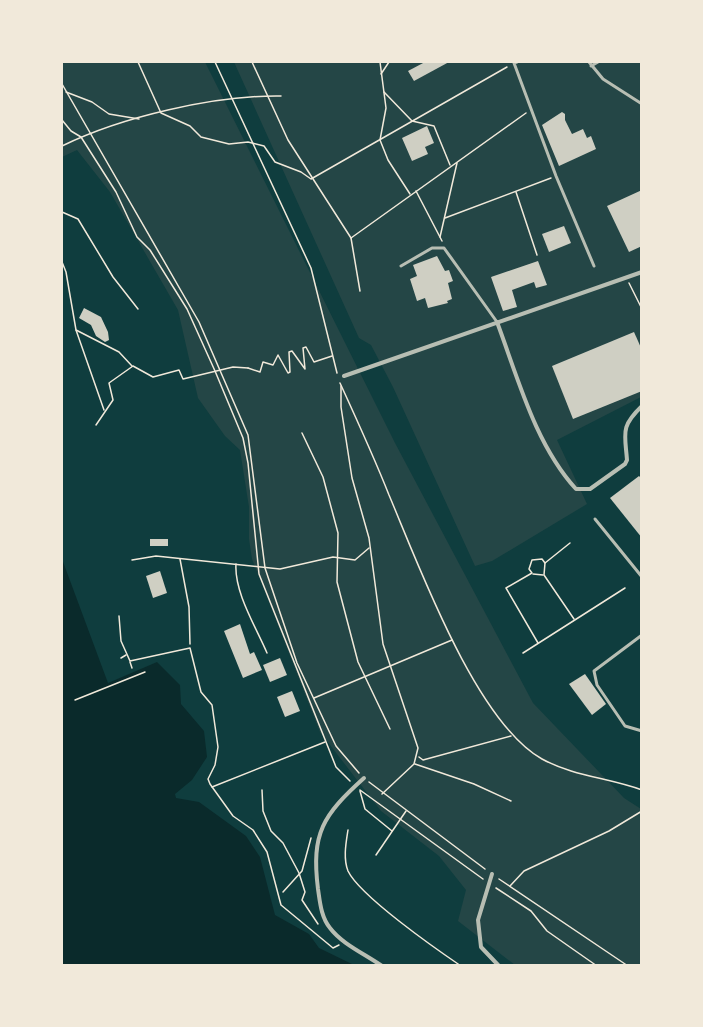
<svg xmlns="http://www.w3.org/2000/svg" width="703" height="1027" viewBox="0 0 703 1027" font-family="Mulish,sans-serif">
  <rect width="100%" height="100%" fill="#0f3d3e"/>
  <g fill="#244646">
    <polygon points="62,62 205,62 395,443 533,703 624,798 641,809 641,965 515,965 458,921 466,890 439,856 381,811 320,732 252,559 249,539 249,507 240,450 225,436 198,398 178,310 110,192 77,150 62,157"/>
    <polygon points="234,62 641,62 641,397 557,440 587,504 492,561 475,566 393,387 371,345 359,338"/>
  </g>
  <polygon fill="#0a2a2b" points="62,559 108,683 157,662 180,685 181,704 204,731 207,757 192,780 175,794 176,798 199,802 246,836 260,857 275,915 309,934 319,948 354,965 62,965"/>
  <g fill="#cfcfc3">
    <polygon points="425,62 449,62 414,81 408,71"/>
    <polygon points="562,112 565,114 565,120 572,134 583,129 587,138 591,136 596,149 559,166 542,125"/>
    <polygon points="427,126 434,143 425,147 428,154 412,161 402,138"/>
    <polygon points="642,190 642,246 629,252 607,206"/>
    <polygon points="564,226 571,243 549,252 542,234"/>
    <polygon points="437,256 445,271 449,270 453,281 448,283 452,299 447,301 448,303 428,308 425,298 417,301 410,279 417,276 413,265"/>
    <polygon points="538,261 547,285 536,288 534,282 512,290 517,307 503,311 491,277"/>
    <polygon points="84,308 101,317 108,332 109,340 105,342 96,336 91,325 79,318"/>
    <polygon points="634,332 642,350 642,391 573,419 552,366"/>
    <polygon points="639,476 642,479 642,538 610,498"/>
    <rect x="150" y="539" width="18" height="7"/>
    <polygon points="160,571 167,593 153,598 146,576"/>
    <polygon points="240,624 250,654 254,652 262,670 243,678 224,631"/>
    <polygon points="280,658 287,675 270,682 263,665"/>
    <polygon points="585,674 606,704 592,715 569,684"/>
    <polygon points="292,691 300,711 285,717 277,697"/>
  </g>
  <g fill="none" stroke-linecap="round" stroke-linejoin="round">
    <g stroke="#f1e9da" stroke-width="1.5">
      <polyline points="138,62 161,113 190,126 201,137 229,144 248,142 264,146 275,162 301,172 311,179 507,67"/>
      <polyline points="215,62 311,268 337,373"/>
      <polyline points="252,62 288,140 351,238"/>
      <polyline points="380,62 386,108 380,140 388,160 410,194"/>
      <polyline points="381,74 389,62"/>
      <polyline points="62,84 199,322 248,435 265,568 297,663 336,746 359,773"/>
      <polyline points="66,92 92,102 109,114 139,119"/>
      <polyline points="384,92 412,121 434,126 450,165"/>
      <polyline points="62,120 71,131 81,137 116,192 137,237 150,250 187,309 215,371 243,438 248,463 259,574 336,767 350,781"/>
      <path d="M62 146C121 117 215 95 281 96"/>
      <polyline points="416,191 442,241"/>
      <polyline points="516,192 537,255"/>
      <polyline points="62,212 78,219 113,277 138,309"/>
      <polyline points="445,218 551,178"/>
      <polyline points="440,237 457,163"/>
      <polyline points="62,262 66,272 76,330 104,410"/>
      <polyline points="629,283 642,309"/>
      <polyline points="360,291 351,238 526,113"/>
      <polyline points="76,330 119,352 132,366"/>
      <polyline points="248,368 260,372 263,362 273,365 278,355 288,373 290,372 289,352 292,351 305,369 303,348 306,347 314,362 332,356"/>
      <path d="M340 383C357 420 374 457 389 495 419 566 476 722 542 759 573 776 609 778 642 790"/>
      <polyline points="341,386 341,407 352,478 369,538 383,644 418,748 414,764 382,794"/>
      <polyline points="96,425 113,400 109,383 133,366 153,377 179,370 183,379 233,367 248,368"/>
      <polyline points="302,433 323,477 338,533 337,582 358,662 390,729"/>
      <polyline points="570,543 545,563 544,575 574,619"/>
      <polyline points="180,559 189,607 190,644"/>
      <polyline points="132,560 156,556 280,569 333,557 355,560 369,548"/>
      <path d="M236 564C234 592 256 627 267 653"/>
      <polyline points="533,574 543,575"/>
      <polyline points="119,616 121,641 130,661 190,648 201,692 212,705 218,747 215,765 208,779 210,784 233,816 253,830 267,852 281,905 333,948 339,945"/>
      <polyline points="538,643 506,588 532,573 529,569 532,560 542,559 545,563"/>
      <polyline points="523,653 625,588"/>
      <polyline points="121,658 126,655"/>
      <polyline points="130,662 132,668"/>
      <polyline points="314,698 452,640"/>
      <polyline points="75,700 145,672"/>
      <polyline points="419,757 423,760 511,736"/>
      <polyline points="415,764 474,784 511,801"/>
      <polyline points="369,782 485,869"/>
      <polyline points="212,787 325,742"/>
      <polyline points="262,790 263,811 271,831 283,843 299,873 305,892 302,900 318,924"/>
      <polyline points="360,790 483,879"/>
      <polyline points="360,791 365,809 392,831"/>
      <path d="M348 830C346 843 343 858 348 871 360 896 436 949 461 966"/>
      <polyline points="376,855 406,811"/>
      <polyline points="499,879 628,966"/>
      <polyline points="510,886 524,871 609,831 642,811"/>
      <polyline points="496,888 531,911 547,931 597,966"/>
      <polyline points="283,892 302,871 311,838"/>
    </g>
    <g stroke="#b8beb3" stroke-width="3">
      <polyline points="517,62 514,63 556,176 594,266"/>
      <polyline points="589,62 603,79 642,104"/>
      <polyline points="591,66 598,62"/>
      <polyline points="401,266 432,248 444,248 497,322"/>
      <polyline points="595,519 642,577"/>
      <polyline points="642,635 594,671 597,685 625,726 642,731"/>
    </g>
    <g stroke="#b8beb3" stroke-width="4">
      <path d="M497 322C518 378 535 444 576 489H590L625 464 627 460C625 433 620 427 642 406"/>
      <polyline points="344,376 642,272"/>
      <path d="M364 778C323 815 311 833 318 889 320 902 321 917 330 928 342 944 365 954 382 966"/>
      <polyline points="492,874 478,920 481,947 499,966"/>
    </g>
  </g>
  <rect width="703" height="1027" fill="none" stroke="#f1e9da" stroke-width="126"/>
</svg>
